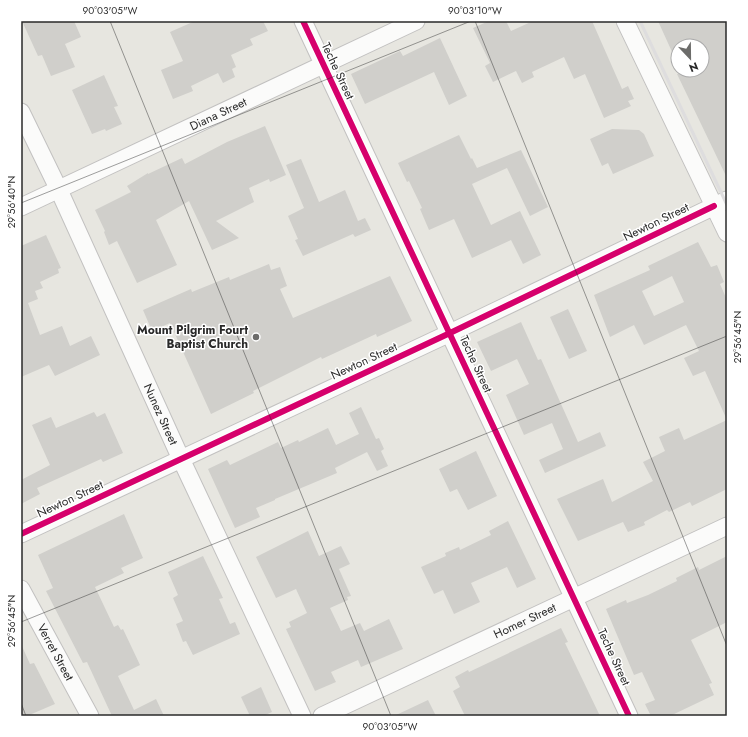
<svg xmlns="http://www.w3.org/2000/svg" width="748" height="737" viewBox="0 0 748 737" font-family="Jost,sans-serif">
  <rect width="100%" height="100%" fill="#e7e6e0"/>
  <g fill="#d0cfcb" fill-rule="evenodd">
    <polygon points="22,21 74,21 81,37 65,44 75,67 51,76 42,55 38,56"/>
    <polygon points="195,21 263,21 268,31 250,39 253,45 231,55 236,67 232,69 235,77 223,83 218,73 191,86 193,91 173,99 161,70 183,61 170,32"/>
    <polygon points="489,21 506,21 511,31 533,21 592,21 622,89 628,86 634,99 628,101 631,106 604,118 585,74 574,79 564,57 532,72 534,77 522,83 516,71 493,82 485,66 490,63 473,28"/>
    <polygon points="658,21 727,21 727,178 677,74 682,73 680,70 702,70 702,46 678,46 678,65"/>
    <polygon points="440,38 467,96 449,105 434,72 365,104 351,74 400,51 403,56"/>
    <polygon points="104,75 118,106 114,107 122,124 106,131 105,129 92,134 72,90"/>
    <polygon points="265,126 286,175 270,182 269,179 249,188 254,202 216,221 239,238 212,250 189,201 156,220 177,265 137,283 117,241 109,245 104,232 105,231 95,210 131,192 127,186 148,173 148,174 182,158 185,164 227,142"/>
    <polygon points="612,129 639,130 644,134 654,156 613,174 608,163 602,166 590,139"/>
    <polygon points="459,135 471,159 472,158 477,168 521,150 548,207 530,216 507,168 472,184 491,225 520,211 541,255 523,264 511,240 472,258 454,219 429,230 420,209 422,208 409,181 407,182 398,163"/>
    <polygon points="301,159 319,202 345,190 358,221 365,218 371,230 355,237 353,234 303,256 295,240 298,239 288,216 304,208 286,165"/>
    <polygon points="46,235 61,268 58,269 59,273 40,282 43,288 35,291 38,299 28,303 40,335 62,326 70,346 91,336 100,355 55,376 49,365 21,377 21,246"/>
    <path d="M698 242 711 267 717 265 724 282 720 284 727 300V489L692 506 690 502 669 512 667 510 644 522 645 525 628 532 623 522 578 541 557 499 603 479 612 502 653 481 643 462 665 451 659 437 679 428 684 440 727 420 705 371 693 376 684 358 699 351 686 325 644 345 634 325 610 337 594 295 650 270 648 266ZM672 276 684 302 654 316 642 291Z"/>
    <polygon points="269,264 271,270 280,267 287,286 280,289 293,318 390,276 412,321 377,337 376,334 322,359 321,357 253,391 254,393 211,414 170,323 152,331 143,310 191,289 192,292 229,277 230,280"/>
    <polygon points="568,309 587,351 569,359 550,317"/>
    <polygon points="521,322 538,360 541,359 578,442 600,432 606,446 545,473 539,460 563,449 552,423 524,435 506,395 529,384 517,359 491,371 477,342"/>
    <polygon points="361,407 376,439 379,438 384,449 381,451 388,466 377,471 367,452 335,468 337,473 275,499 275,500 256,508 260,517 235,528 208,469 227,460 230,465 278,442 281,448 298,440 299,442 328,428 336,445 359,434 349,413"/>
    <polygon points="94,412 97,417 105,413 123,453 103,462 101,459 37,488 40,494 21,504 21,480 50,465 32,425 51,417 56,428"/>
    <polygon points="476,451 497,496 468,510 457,489 450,492 439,469"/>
    <polygon points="124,514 143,558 121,568 124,573 95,587 114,627 118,625 121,630 123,629 140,665 118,676 134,710 156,699 164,716 112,716 87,662 83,663 46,591 53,588 38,555"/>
    <polygon points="508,521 536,579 517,588 507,567 471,583 480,602 454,614 443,590 434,594 421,567 446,556 445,553 459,547 460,550 491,535 489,531"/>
    <polygon points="308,531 319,556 341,546 350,564 339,569 351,596 347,597 348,600 330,608 341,631 360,623 364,631 389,619 403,649 361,667 358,660 331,672 336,682 315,691 286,629 291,627 289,622 307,613 296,589 276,598 256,557"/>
    <polygon points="203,556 223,598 219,599 230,624 235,622 240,634 193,655 186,641 183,642 176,624 183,621 173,598 178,595 168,572"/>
    <polygon points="727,556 727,622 691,640 712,683 709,684 714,695 670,716 651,716 645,704 655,700 642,672 634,675 606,609 626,600 627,603 648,595 677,581 676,578 698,567 699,570"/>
    <polygon points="561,628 568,642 565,643 600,716 465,716 453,691 460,687 455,677 468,670 469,672"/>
    <polygon points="21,644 30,664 34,663 55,704 27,716 21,716"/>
    <polygon points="261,687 272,712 263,716 250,716 241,697"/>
    <polygon points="428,700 436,716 394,716"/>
  </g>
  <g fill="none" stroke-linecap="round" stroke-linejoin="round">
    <defs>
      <g id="minor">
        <polyline points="303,21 629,716"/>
        <polyline points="625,21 727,233"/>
        <path id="s1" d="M21 112 58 188 181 459 302 716"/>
        <path id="s2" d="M21 207 416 21"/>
        <polyline points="21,534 450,333 727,200"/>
        <path id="s3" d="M21 589 90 716"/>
        <path id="s4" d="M322 716 727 526"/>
      </g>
    </defs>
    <use href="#minor" stroke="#c2c1c0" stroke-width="19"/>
    <use href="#minor" stroke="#fbfbfa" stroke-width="17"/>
    <polyline stroke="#deddde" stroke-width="3" points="640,21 727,205"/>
    <defs>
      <g id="cycleway">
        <polyline points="303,21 629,716"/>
        <polyline points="21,534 450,333 714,206"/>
      </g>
    </defs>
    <use href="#cycleway" stroke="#fff" stroke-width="8"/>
    <use href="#cycleway" stroke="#d6006c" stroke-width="6"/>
  </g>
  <path fill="none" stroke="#2a2a2a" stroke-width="1" stroke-opacity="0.45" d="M110 21 391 716M475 21 727 646M21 203 471 21M21 622 727 336M21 703 26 716"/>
  <circle fill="#6c6c6a" stroke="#fff" stroke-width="1.5" cx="256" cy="337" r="4"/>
  <g text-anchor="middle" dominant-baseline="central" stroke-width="3" stroke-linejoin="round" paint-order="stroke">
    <g font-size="12" fill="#2a2a2a" stroke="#fff">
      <text transform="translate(338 71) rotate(65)">Teche Street</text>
      <text stroke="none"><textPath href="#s2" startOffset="218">Diana Street</textPath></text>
      <text transform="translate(656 222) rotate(-26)">Newton Street</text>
      <text transform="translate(364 361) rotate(-25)">Newton Street</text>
      <text transform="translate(476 364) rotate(65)">Teche Street</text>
      <text stroke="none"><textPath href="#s1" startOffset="333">Nunez Street</textPath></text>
      <text transform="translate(70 499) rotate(-25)">Newton Street</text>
      <text stroke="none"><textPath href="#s4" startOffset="224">Homer Street</textPath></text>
      <text stroke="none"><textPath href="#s3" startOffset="72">Verret Street</textPath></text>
      <text transform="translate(614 657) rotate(65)">Teche Street</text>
    </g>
    <g font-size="12" font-weight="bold" fill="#2a2a2a" stroke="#fff" text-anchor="end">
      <text x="248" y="330">Mount Pilgrim Fourt<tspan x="248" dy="14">Baptist Church</tspan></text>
    </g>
  </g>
  <rect width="748" height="737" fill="none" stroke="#ffffff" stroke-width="44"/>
  <g transform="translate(690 58) rotate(158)"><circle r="19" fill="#ffffff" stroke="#aaaaaa"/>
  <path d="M0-3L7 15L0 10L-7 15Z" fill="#6c6c6a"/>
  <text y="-6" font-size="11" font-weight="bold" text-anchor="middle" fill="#2a2a2a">N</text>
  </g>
  <rect x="22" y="22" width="704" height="693" fill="none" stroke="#2a2a2a" stroke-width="1.5"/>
  <g font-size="10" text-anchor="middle" fill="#2a2a2a">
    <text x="110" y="14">90°03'05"W</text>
    <text x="475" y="14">90°03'10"W</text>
    <text transform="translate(11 202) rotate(-90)" y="4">29°56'40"N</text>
    <text transform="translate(737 337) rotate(-90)" y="4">29°56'45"N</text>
    <text transform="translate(11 621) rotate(-90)" y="4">29°56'45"N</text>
    <text x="390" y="730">90°03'05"W</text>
  </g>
</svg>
